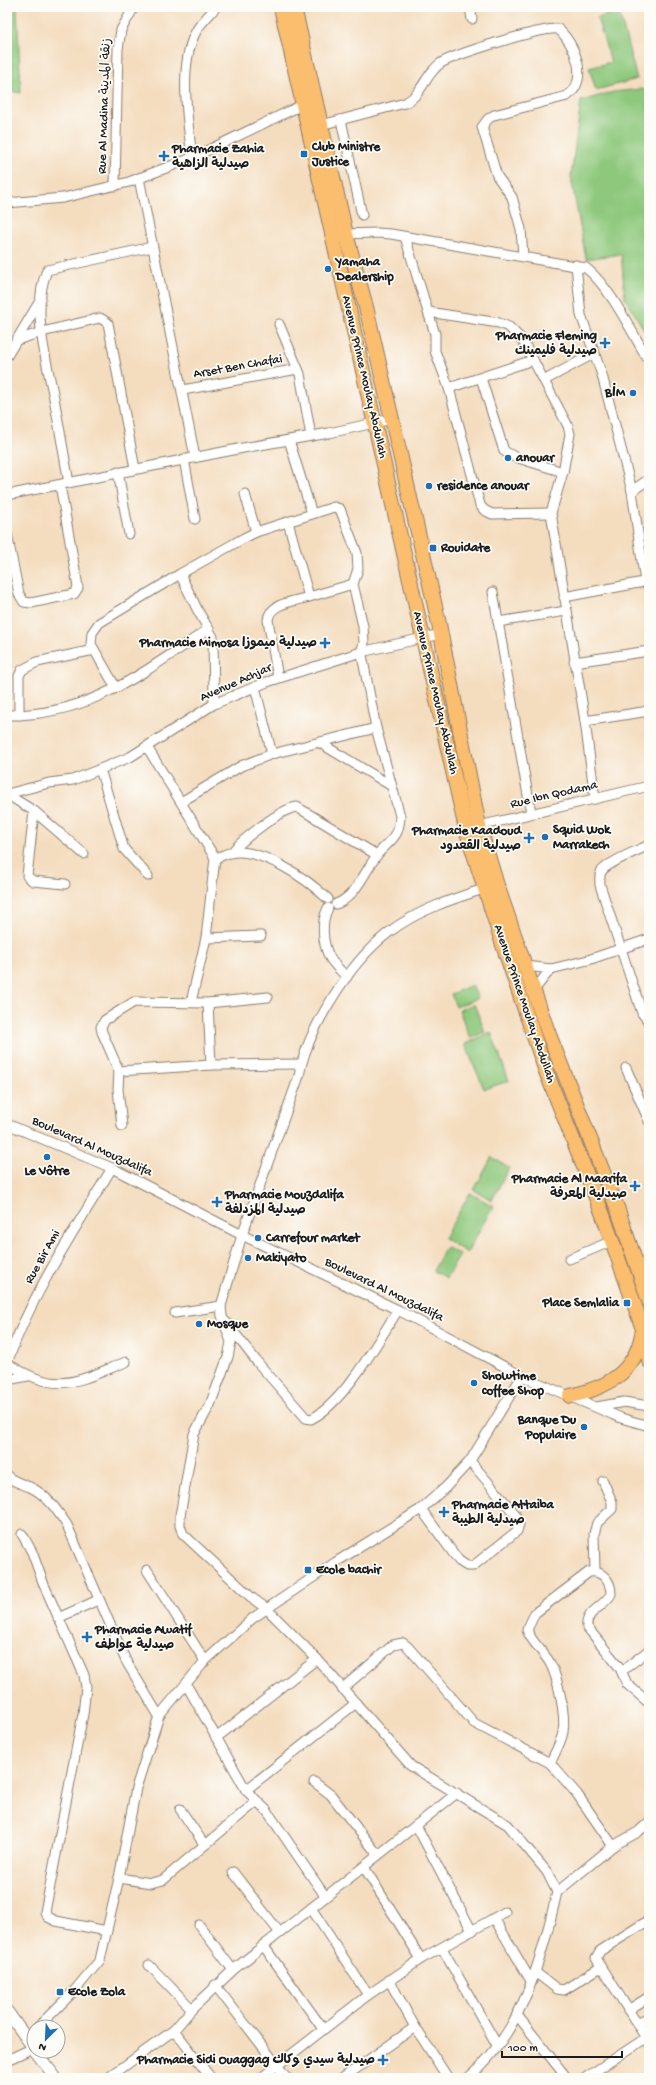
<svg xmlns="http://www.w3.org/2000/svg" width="656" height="2085" viewBox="0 0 656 2085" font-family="'Gochi Hand','Playpen Sans Arabic',sans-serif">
  <rect width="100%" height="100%" fill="#fdfcf7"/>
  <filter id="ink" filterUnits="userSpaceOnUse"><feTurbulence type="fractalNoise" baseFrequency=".025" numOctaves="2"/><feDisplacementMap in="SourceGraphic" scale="8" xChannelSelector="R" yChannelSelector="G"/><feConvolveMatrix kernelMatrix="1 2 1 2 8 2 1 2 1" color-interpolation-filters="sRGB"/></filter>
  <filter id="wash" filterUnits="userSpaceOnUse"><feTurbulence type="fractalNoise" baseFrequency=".012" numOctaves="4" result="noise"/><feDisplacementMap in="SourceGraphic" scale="16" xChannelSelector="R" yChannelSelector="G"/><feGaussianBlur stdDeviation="0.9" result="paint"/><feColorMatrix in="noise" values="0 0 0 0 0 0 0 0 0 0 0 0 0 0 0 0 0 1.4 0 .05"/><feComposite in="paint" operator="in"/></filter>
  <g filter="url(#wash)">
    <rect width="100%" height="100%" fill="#f4ddbf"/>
    <g fill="#8dc87c" stroke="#54724c">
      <polygon points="7,7 17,7 21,93 7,91"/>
      <polygon points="619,12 637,79 596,90 589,68 611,62 597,18"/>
      <polygon points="640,89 649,90 649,338 625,298 621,254 586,259 571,177 581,101 613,92"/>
      <polygon points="472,985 478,998 456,1007 451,994"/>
      <polygon points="474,1004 485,1032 470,1038 459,1010"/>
      <polygon points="491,1032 509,1081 484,1089 465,1044"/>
      <polygon points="492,1157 509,1168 492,1200 474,1190"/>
      <polygon points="470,1193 493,1206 467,1253 444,1238"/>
      <polygon points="446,1247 460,1255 446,1278 433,1271"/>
    </g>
  </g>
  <g filter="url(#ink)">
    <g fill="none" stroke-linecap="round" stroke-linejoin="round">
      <defs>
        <g id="minor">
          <polyline points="470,7 472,19"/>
          <polyline points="341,120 362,215"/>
          <path d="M317 126 405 103C423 94 425 74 441 63 456 54 542 27 558 29 575 43 590 81 567 96L494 115 488 119 482 127 497 176 512 197 521 229 523 256"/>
          <path d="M192 158C188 120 177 62 198 28 203 21 210 14 216 7"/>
          <polyline points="139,178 195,457"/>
          <polyline points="115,186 118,49 121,30 134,7"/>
          <polyline points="7,203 63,198 129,182 192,158 306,103"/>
          <path d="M341 234 377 233 391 234 586 268C611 288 632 333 649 361"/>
          <polyline points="405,237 428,312 499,323 509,327 523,341 568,426 570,434 563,472 551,513 585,721 595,799"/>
          <polyline points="576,265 581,315 602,375 632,491 645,582"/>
          <polyline points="428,312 435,334 435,351 449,388"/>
          <polyline points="279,324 300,374 311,436"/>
          <polyline points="17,340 42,332 100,318 108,323 135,469"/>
          <polyline points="7,356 41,299"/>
          <polyline points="533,360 449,388 480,505 484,510 492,514 551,513"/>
          <polyline points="481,378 504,451 515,457 563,472"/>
          <polyline points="545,380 595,353"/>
          <polyline points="183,390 298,369"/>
          <polyline points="289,440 312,514"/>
          <polyline points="184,459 195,519"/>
          <polyline points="118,472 129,534"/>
          <path d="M69 483C64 454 59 426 54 398 46 358 31 310 47 270L152 247"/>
          <polyline points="632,491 649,479"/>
          <polyline points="245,494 256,532"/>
          <polyline points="7,495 243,448 329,433 392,419"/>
          <polyline points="7,534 19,594 24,602 31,603 74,594 78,588 77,581 60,485"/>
          <polyline points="180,574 197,609 213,637 214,704"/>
          <polyline points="493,592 531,813"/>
          <polyline points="309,597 353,584"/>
          <polyline points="564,597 649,581"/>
          <polyline points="498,622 566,611"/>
          <polyline points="574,662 649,651"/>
          <path d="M278 678 268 620C269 603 296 601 309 597L288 522"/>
          <polyline points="255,687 272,754"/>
          <path d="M116 688 91 644 92 633 99 623 180 574 244 538 256 532 334 507 340 509 357 553 358 569 353 584 363 626 364 643 361 652 363 660 376 728 400 816C400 822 399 826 397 832 393 841 383 847 377 855 365 871 356 897 336 904"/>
          <path d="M7 715C91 716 143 672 209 629"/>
          <polyline points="19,715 19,676 22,670 37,662 94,650"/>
          <polyline points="585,721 649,711"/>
          <polyline points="320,743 390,785"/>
          <polyline points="147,747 215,858 206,938 191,1002"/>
          <polyline points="100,769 124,849 148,876"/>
          <polyline points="7,794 49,783 73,780 130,757 214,704 267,682 361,652 441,634"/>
          <polyline points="8,795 34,811 84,854"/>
          <polyline points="181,802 241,766 272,754 376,728"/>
          <polyline points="34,811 27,876 33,881 65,884"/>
          <polyline points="475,827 649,786"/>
          <path d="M649 845C639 850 606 863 601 872 599 876 600 880 600 885L642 1013 649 1022"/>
          <path d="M231 853C242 840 280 809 297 807L377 855"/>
          <path d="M215 858C220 857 225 854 229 853 260 846 307 879 328 899"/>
          <path d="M328 908C321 921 322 944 330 958 334 965 341 971 347 977"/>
          <polyline points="206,938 261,936"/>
          <polyline points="526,966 551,969 588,960 649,939"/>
          <polyline points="534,990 551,969"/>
          <polyline points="208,1003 211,1065"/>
          <polyline points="626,1068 649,1121"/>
          <polyline points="119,1071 211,1065 301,1064"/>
          <polyline points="7,1124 112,1168 242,1235 398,1310 522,1376 621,1418 649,1426"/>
          <polyline points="122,1126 118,1089 119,1071 102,1032 101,1027 105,1020 134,1002 208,1003 268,997"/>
          <polyline points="569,1259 612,1241"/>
          <polyline points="175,1313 221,1306"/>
          <path d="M226 1322 258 1363 306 1418 311 1419C344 1403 378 1341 398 1310"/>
          <path d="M7 1363C32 1293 74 1231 112 1168"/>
          <path d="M7 1363C58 1396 75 1382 126 1362"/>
          <polyline points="7,1380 28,1376"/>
          <polyline points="597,1407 624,1402 649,1406"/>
          <path d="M7 1476C14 1482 22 1484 30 1487 47 1495 57 1510 67 1525L126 1661 159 1716"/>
          <polyline points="421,1509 459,1561 467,1566 473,1566 517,1531 519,1524 515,1514 470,1461"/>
          <polyline points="22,1534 32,1552 44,1585 84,1675 86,1687 83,1714 45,1912 48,1917 56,1921 107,1931"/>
          <polyline points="147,1570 205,1661"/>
          <polyline points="595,1571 594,1534 597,1523 612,1509 612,1502 603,1481"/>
          <polyline points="58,1618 98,1600"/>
          <polyline points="622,1671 649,1650"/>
          <polyline points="186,1684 246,1790 267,1811 325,1896"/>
          <polyline points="342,1689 393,1645 403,1643 408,1647 474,1723 550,1763 577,1794 613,1846"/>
          <polyline points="216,1738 317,1659"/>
          <path d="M550 1763C555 1753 561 1743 563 1732 566 1715 558 1678 550 1663 543 1651 532 1643 527 1630L535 1613 589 1572C602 1570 611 1581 611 1594 604 1607 585 1611 587 1627L620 1668 627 1684 649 1703"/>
          <polyline points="314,1782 331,1795 378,1855"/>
          <polyline points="246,1790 356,1703"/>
          <polyline points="180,1809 204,1844"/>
          <polyline points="416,1825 472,1931"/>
          <polyline points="364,1867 421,1959"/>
          <polyline points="233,1872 280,1933"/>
          <polyline points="119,1878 151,1883 163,1880 256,1802"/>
          <polyline points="557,1892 613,1846 638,1832 649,1822"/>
          <polyline points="311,1908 368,1995"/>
          <polyline points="494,1918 531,1981"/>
          <polyline points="649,1920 600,1951 596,1958 649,2043"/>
          <polyline points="199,1925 233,1970"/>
          <polyline points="263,1945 323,2029"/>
          <polyline points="442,1948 497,2045"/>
          <polyline points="149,1965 192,2009"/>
          <polyline points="535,1972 557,1989 564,1990 601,1967"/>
          <polyline points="389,1980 415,2027 448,2078"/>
          <polyline points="215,1985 287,2078"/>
          <polyline points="628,2010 649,1997"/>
          <polyline points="517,2015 567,2078"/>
          <polyline points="637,2023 645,2019 649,2021"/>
          <polyline points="38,2027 75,1990 100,1960 119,1878 136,1788 159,1716 205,1661 253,1618 336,1562 421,1509 446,1487 470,1461 522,1376"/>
          <polyline points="174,2030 211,2078"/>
          <polyline points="7,2060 33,2048"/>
          <polyline points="108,2078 174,2030 192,2009 233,1970 457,1793"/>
          <polyline points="261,2078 368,1995 421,1959 505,1912"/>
          <polyline points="343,2078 415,2027"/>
          <path d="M468 2078C522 2033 542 1958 557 1892L547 1872 508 1825 411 1766 317 1659 267 1609 252 1598 183 1534 180 1526V1516L194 1434 210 1405 228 1357 231 1342 222 1316 221 1306 242 1235 299 1076C307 1030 350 962 388 933 417 910 455 898 490 887"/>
          <polyline points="585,2078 646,2038"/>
        </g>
        <g id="tertiary">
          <polyline points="7,2011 34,2049"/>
          <polyline points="35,2051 56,2078"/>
        </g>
        <g id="primary">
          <polyline points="281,7 466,829 503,945 545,1069 603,1215 643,1329 649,1361"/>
          <polyline points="294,7 346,234 366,307 438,619 479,826 497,885 548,1032 618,1210 649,1301"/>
          <path d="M570 1396C606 1388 635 1373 642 1334"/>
        </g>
      </defs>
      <use href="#minor" stroke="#887c6e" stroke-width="11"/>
      <use href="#tertiary" stroke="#887c6e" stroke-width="13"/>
      <use href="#primary" stroke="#887c6e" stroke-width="16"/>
      <use href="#minor" stroke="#fff" stroke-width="9"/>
      <use href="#tertiary" stroke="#fff" stroke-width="11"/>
      <use href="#primary" stroke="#fbbd6e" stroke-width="14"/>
    </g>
  </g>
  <g fill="#1f6fb2" stroke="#fdfcf7" stroke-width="1.5">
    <rect x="300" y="150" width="8" height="8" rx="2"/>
    <path d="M162 150h4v4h4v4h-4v4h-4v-4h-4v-4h4z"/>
    <circle cx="328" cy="269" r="4"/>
    <path d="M603 337h4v4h4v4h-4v4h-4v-4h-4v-4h4z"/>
    <circle cx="633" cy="393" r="4"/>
    <circle cx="508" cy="458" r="4"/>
    <circle cx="429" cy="486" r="4"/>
    <rect x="429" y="544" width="8" height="8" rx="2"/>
    <path d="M323 637h4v4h4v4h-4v4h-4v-4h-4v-4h4z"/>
    <circle cx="545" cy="837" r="4"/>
    <path d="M527 832h4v4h4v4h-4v4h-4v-4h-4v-4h4z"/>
    <circle cx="47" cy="1157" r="4"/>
    <path d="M633 1180h4v4h4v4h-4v4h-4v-4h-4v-4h4z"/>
    <path d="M215 1196h4v4h4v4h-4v4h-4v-4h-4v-4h4z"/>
    <circle cx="258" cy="1238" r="4"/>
    <circle cx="248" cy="1258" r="4"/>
    <rect x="623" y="1299" width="8" height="8" rx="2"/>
    <circle cx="199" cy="1324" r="4"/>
    <circle cx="474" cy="1383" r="4"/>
    <circle cx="584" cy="1427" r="4"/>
    <path d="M442 1506h4v4h4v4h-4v4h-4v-4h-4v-4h4z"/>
    <rect x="304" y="1566" width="8" height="8" rx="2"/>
    <path d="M85 1631h4v4h4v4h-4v4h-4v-4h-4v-4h4z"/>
    <rect x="56" y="1988" width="8" height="8" rx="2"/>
    <path d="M381 2054h4v4h4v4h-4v4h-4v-4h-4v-4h4z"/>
  </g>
  <g text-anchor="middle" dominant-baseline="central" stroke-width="3.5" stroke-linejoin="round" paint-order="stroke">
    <g font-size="13" fill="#1c1c1c" stroke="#fdfcf7">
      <text transform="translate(105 106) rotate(-88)">Rue Al Madina زنقة المدينة</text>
      <text transform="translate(238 367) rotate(-10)">Arset Ben Chafai</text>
      <text transform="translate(364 377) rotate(77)">Avenue Prince Moulay Abdullah</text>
      <text transform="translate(236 683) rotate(-24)">Avenue Achjar</text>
      <text transform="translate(435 693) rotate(77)">Avenue Prince Moulay Abdullah</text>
      <text transform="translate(554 795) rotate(-13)">Rue Ibn Qodama</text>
      <text transform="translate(524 1004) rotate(71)">Avenue Prince Moulay Abdullah</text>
      <text transform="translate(92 1147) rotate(24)">Boulevard Al Mouzdalifa</text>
      <text transform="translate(43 1257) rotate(-61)">Rue Bir Ami</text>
      <text transform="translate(384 1290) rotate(26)">Boulevard Al Mouzdalifa</text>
    </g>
    <g font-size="13" font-weight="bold" fill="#1c1c1c" stroke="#fdfcf7" text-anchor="start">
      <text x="312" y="147">Club Ministre<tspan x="312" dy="15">Justice</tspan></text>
      <text x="172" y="149">Pharmacie Zahia<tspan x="172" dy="15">صيدلية الزاهية</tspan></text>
      <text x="336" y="262">Yamaha<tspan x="336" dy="15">Dealership</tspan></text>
      <text x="597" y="336" text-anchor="end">Pharmacie Fleming<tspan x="597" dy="15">صيدلية فليمينك</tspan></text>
      <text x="625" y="393" text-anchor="end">BİM</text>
      <text x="516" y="458">anouar</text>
      <text x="437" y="486">residence anouar</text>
      <text x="441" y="548">Rouidate</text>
      <text x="317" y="643" text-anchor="end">Pharmacie Mimosa صيدلية ميموزا</text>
      <text x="553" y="830">Squid Wok<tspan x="553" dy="15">Marrakech</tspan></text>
      <text x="521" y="831" text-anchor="end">Pharmacie Kaadoud<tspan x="521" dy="15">صيدلية القعدود</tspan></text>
      <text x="47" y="1171" text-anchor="middle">Le Vôtre</text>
      <text x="627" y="1179" text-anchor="end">Pharmacie Al Maarifa<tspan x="627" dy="15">صيدلية المعرفة</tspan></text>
      <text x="225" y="1195">Pharmacie Mouzdalifa<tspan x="225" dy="15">صيدلية المزدلفة</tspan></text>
      <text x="266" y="1238">Carrefour market</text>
      <text x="256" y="1258">Makiyato</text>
      <text x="619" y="1303" text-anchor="end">Place Semlalia</text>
      <text x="207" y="1324">Mosque</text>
      <text x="482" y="1376">Showtime<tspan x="482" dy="15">coffee Shop</tspan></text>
      <text x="576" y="1420" text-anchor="end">Banque Du<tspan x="576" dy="15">Populaire</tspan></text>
      <text x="452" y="1505">Pharmacie Attaiba<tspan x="452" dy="15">صيدلية الطيبة</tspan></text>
      <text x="316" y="1570">Ecole bachir</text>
      <text x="95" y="1630">Pharmacie Awatif<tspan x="95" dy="15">صيدلية عواطف</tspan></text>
      <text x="68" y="1992">Ecole Zola</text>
      <text x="375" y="2060" text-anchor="end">Pharmacie Sidi Ouaggag صيدلية سيدي وكاك</text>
    </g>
  </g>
  <rect width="656" height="2085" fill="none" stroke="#fdfcf7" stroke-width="24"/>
  <g transform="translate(46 2039) rotate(204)"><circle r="19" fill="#fdfcf7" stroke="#a3a29f"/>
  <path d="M0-3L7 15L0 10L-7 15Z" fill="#1f6fb2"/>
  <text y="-6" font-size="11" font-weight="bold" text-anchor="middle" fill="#1c1c1c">N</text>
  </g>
  <path d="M502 2051v6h120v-6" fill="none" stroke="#1c1c1c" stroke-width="2"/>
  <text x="508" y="2051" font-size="12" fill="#1c1c1c" stroke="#fdfcf7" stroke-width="3" paint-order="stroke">100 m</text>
</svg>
